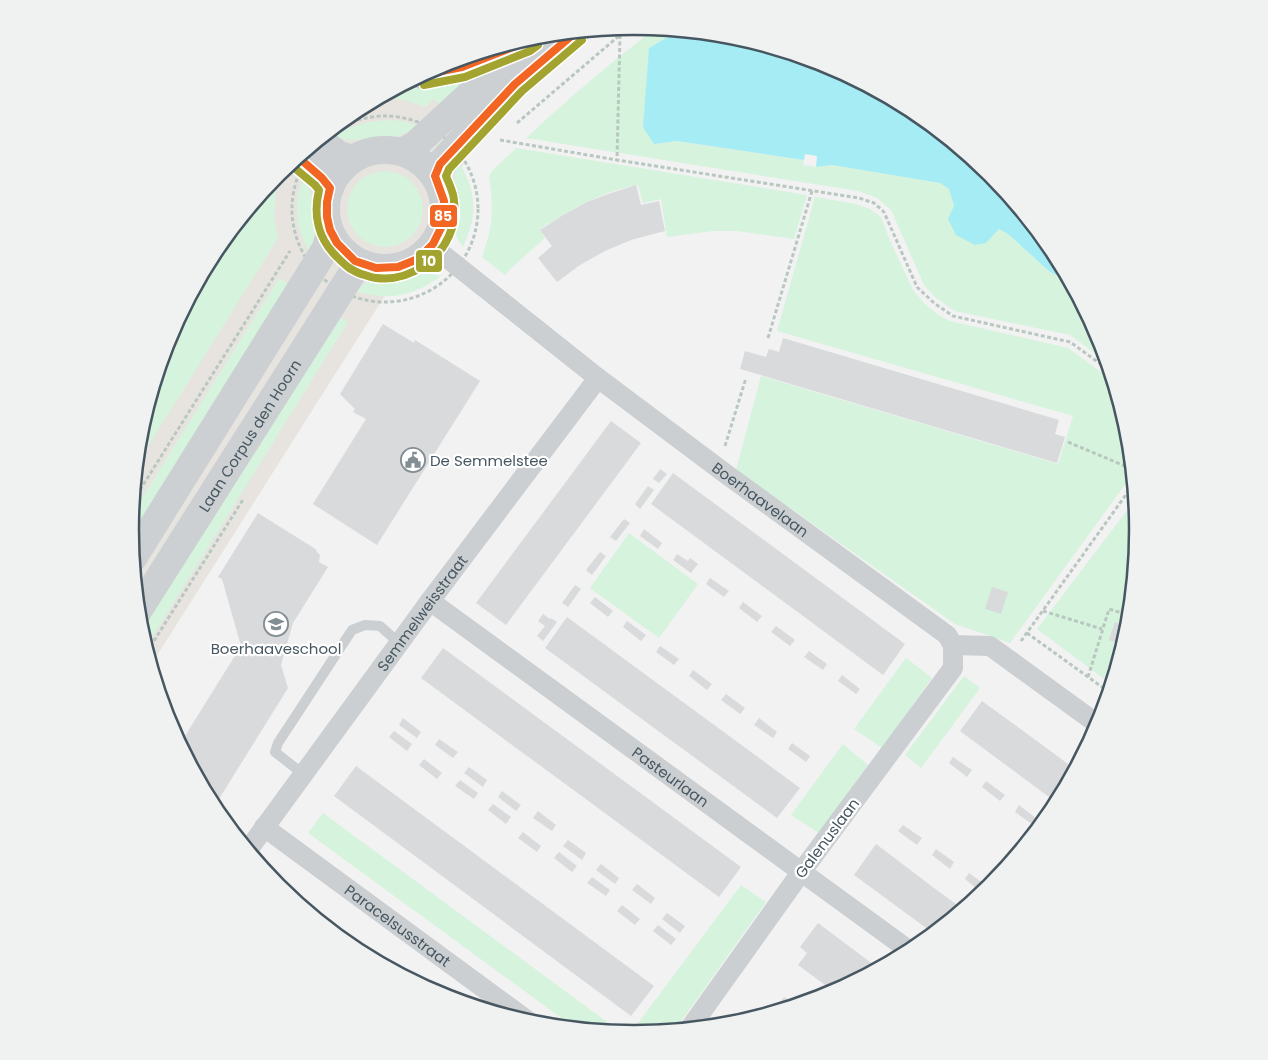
<svg xmlns="http://www.w3.org/2000/svg" width="1268" height="1060" viewBox="0 0 1268 1060" font-family="Poppins,sans-serif">
  <rect width="100%" height="100%" fill="#f3f2f2"/>
  <polygon fill="#e7e4e0" points="510,44 455,185 151,665 140,628 130,530 140,431 169,337 215,250 278,174 354,111 441,64"/>
  <g fill="#d5f3dd">
    <path d="M656 28 678 31 649 48 654 144 676 141 804 160 803 165 816 167 832 165 940 183 949 189 954 206 986 243 999 229 1008 234 1050 272 1069 281 1100 337 1107 362 1070 335 955 311 936 298 924 285 891 210 877 198 858 191 526 138C568 99 611 62 656 28Z"/>
    <polygon points="473,70 443,107 433,99 425,107 404,100 382,98 382,96 399,87 466,73"/>
    <path d="M388 120 403 121 417 125C402 138 395 136 377 138 360 140 350 142 334 136 353 125 367 121 388 120Z"/>
    <path d="M516 148 807 195 794 239 737 231H713L667 237 661 199 643 203 638 185C602 191 570 210 540 229L545 238 510 269 505 275 482 257C493 226 494 210 489 177L491 172Z"/>
    <path d="M459 162C477 192 478 215 463 247 449 228 457 225 457 205 456 186 450 182 459 162Z"/>
    <circle cx="385" cy="209" r="38"/>
    <path d="M304 177C311 189 313 200 314 214 314 223 317 230 315 238 314 243 312 248 310 253 295 227 293 205 304 177Z"/>
    <polygon points="270,184 276,191 274,218 278,238 137,464 140,431 169,337 215,250"/>
    <polygon points="815,197 856,204 870,209 881,217 889,238 913,290 924,303 937,314 950,321 1068,348 1105,375 1116,391 1128,432 1132,475 1010,643 955,624 736,470 761,376 1058,464 1073,416 777,331"/>
    <path d="M421 273H428L441 276C412 297 390 301 355 291L366 283 372 281 396 279Z"/>
    <polygon points="279,278 291,285 140,522 135,522 131,519 132,514"/>
    <polygon points="335,314 348,322 146,647 139,624"/>
    <polygon points="1135,500 1138,530 1128,629 1111,684 1037,629"/>
    <polygon points="629,533 698,584 659,638 590,588"/>
    <polygon points="906,658 932,678 882,748 854,729"/>
    <polygon points="964,676 980,688 921,768 905,755"/>
    <polygon points="843,744 868,765 819,833 791,815"/>
    <polygon points="323,813 622,1033 575,1028 308,833"/>
    <polygon points="741,885 766,902 675,1030 638,1033 633,1030"/>
  </g>
  <polygon fill="#a6ecf4" points="678,31 733,36 827,65 914,111 990,174 1053,250 1069,281 1050,272 1008,234 999,229 986,243 975,245 956,235 948,219 954,206 949,189 940,183 832,165 816,167 817,156 805,154 804,160 677,141 654,144 643,127 649,48"/>
  <g fill="#d9dadb">
    <polygon points="636,185 641,205 659,201 665,231 631,240 605,251 580,265 557,282 538,258 552,246 540,230 563,215 587,202 608,194"/>
    <polygon points="383,324 414,343 415,340 480,381 377,545 313,504 366,419 353,412 355,409 340,394"/>
    <polygon points="783,338 1059,420 1055,434 1065,437 1057,463 740,369 745,351 766,357 769,349 779,352"/>
    <polygon points="611,421 641,443 506,625 476,603"/>
    <polygon points="660,469 667,474 659,483 653,479"/>
    <polygon points="673,473 905,644 883,675 651,504"/>
    <polygon points="648,486 654,490 640,509 635,504"/>
    <polygon points="258,513 317,550 316,551 320,555 319,562 328,567 293,623 281,665 288,688 214,807 180,744 241,646 222,579 218,577"/>
    <polygon points="624,519 630,523 616,541 610,537"/>
    <polygon points="644,529 662,543 658,549 640,536"/>
    <polygon points="600,552 606,556 592,575 586,570"/>
    <polygon points="677,554 688,561 690,558 698,564 691,573 673,560"/>
    <polygon points="710,578 729,591 724,597 706,584"/>
    <polygon points="575,585 581,589 568,607 562,603"/>
    <polygon points="992,587 1008,592 1001,614 985,609"/>
    <polygon points="595,597 613,611 608,617 590,603"/>
    <polygon points="743,602 762,616 757,622 739,608"/>
    <polygon points="543,614 550,619 551,618 557,622 543,641 537,636 545,626 538,621"/>
    <polygon points="567,617 800,788 777,818 545,648"/>
    <polygon points="627,621 646,635 641,641 623,627"/>
    <polygon points="1115,622 1128,627 1123,645 1109,640"/>
    <polygon points="776,626 795,640 790,646 771,632"/>
    <polygon points="660,646 679,659 674,665 656,652"/>
    <polygon points="443,648 741,867 719,897 421,678"/>
    <polygon points="809,651 827,664 823,670 804,657"/>
    <polygon points="693,670 712,684 707,690 689,676"/>
    <polygon points="842,675 860,689 856,694 838,681"/>
    <polygon points="726,694 745,708 740,714 721,700"/>
    <polygon points="982,701 1075,769 1057,803 960,731"/>
    <polygon points="403,718 421,732 417,738 399,725"/>
    <polygon points="759,718 777,732 773,738 754,725"/>
    <polygon points="394,731 412,744 407,751 389,737"/>
    <polygon points="439,739 458,752 453,758 435,745"/>
    <polygon points="792,743 810,756 806,762 788,749"/>
    <polygon points="953,757 972,770 967,777 949,763"/>
    <polygon points="424,759 442,773 437,779 419,765"/>
    <polygon points="356,766 654,986 631,1016 334,796"/>
    <polygon points="469,767 487,780 483,787 464,773"/>
    <polygon points="460,780 478,793 474,799 455,786"/>
    <polygon points="986,781 1005,795 1000,801 982,787"/>
    <polygon points="502,791 521,805 516,811 498,797"/>
    <polygon points="493,804 511,817 506,824 488,810"/>
    <polygon points="1019,805 1037,819 1033,825 1015,812"/>
    <polygon points="538,811 556,825 552,831 533,818"/>
    <polygon points="903,825 922,838 917,845 898,831"/>
    <polygon points="523,832 541,846 537,852 518,838"/>
    <polygon points="568,840 586,853 582,860 563,846"/>
    <polygon points="876,844 942,894 963,909 933,933 854,875"/>
    <polygon points="936,849 954,862 950,869 932,855"/>
    <polygon points="559,852 577,866 572,872 554,858"/>
    <polygon points="601,864 619,878 615,884 596,870"/>
    <polygon points="969,873 988,887 982,893 965,879"/>
    <polygon points="592,877 610,890 606,896 587,883"/>
    <polygon points="637,884 655,898 651,904 632,890"/>
    <polygon points="622,905 640,919 635,925 617,911"/>
    <polygon points="667,913 685,926 680,933 662,919"/>
    <polygon points="818,923 874,965 868,974 828,995 824,992 828,987 798,965 807,953 800,947"/>
    <polygon points="658,925 676,939 671,945 653,931"/>
    <polygon points="330,927 367,955 354,949 329,928"/>
    <polygon points="784,997 790,1001 795,1005 782,1009 777,1006"/>
  </g>
  <g fill="none" stroke-linecap="round" stroke-linejoin="round">
    <g stroke="#b9c7c1" stroke-width="3" stroke-dasharray="4 2.5" stroke-linecap="butt">
      <polyline points="620,35 617,160 859,198 874,203 884,212 917,287 934,303 953,316 1070,342 1109,370"/>
      <polyline points="363,106 365,118"/>
      <circle cx="385" cy="209" r="93"/>
      <polyline points="517,123 620,35 632,26"/>
      <polyline points="500,140 617,160"/>
      <polyline points="768,338 812,191"/>
      <polyline points="1068,442 1132,469"/>
      <polyline points="725,446 746,378"/>
      <polyline points="133,501 290,251"/>
      <polyline points="1043,611 1102,629"/>
      <polyline points="1027,633 1109,692"/>
      <polyline points="1021,641 1133,485"/>
      <polyline points="147,652 244,498"/>
      <polyline points="1088,677 1109,609 1129,615"/>
    </g>
    <polyline stroke="#cbcfd2" stroke-width="10" points="303,774 275,752 278,743 352,630 365,625 380,626 399,643"/>
    <g stroke="#cbcfd2" stroke-width="20">
      <path id="s1" d="M432 246 598 378 726 474 947 635 953 645V668L802 871 690 1028"/>
      <path id="s2" d="M430 601 910 951"/>
      <polyline points="953,645 990,646 1096,723 1097,727"/>
      <path id="s3" d="M264 827 531 1023"/>
      <path id="s4" d="M248 850 430 601 598 378"/>
    </g>
    <g stroke="#ccd0d3" stroke-width="28">
      <polyline points="422,75 462,67 511,48"/>
      <polyline points="319,140 339,155 353,159"/>
      <circle cx="385" cy="209" r="59"/>
      <polyline points="402,152 415,145 532,37"/>
      <polyline points="298,157 322,178 330,188"/>
      <polyline points="435,176 440,164 484,116 515,84 576,32"/>
      <polyline points="133,558 326,248 330,232"/>
      <path id="s5" d="M138 611 353 272 363 264"/>
    </g>
    <defs>
      <g id="bus-1">
        <polyline points="422,75 462,67 526,42 532,37"/>
        <polyline points="298,157 322,178 330,188 327,202 327,217 330,230 337,243 355,261 376,268 398,267 418,259 433,244 443,224 444,201 435,176 440,164 515,84 576,32"/>
      </g>
      <g id="bus-2">
        <polyline points="424,85 465,77 530,51 538,45"/>
        <path d="M291 165 315 185 319 190C313 215 318 239 337 257 346 266 349 269 361 274 366 275 371 278 376 278 409 282 442 260 452 228 455 221 455 209 454 201 454 193 449 184 446 176L449 169 522 91 582 40"/>
      </g>
    </defs>
    <use href="#bus-1" stroke="#fff" stroke-width="11"/>
    <use href="#bus-2" stroke="#fff" stroke-width="11"/>
    <use href="#bus-1" stroke="#f26522" stroke-width="8"/>
    <use href="#bus-2" stroke="#a3a430" stroke-width="8"/>
  </g>
  <defs>
    <symbol id="civic-ring" viewBox="-11 -11 22 22"><circle r="9.5" fill="#fff" stroke="#838d94" stroke-width="1.5"/><path d="M-.6-6.5H3V-4.5H.6V-3L4-1V1h2V6H-6V1h2V-1L-.6-3ZM-1.2 2.5V6h2.4V2.5Z" fill="#838d94"/></symbol>
    <symbol id="school-ring" viewBox="-11 -11 22 22"><circle r="9.5" fill="#fff" stroke="#838d94" stroke-width="1.5"/><path d="M0-5L7-2L0 1L-7-2ZM-4 1L0 2.5L4 1V4Q0 6-4 4Z" fill="#838d94"/></symbol>
  </defs>
  <g fill-rule="evenodd">
    <use href="#civic-ring" x="399" y="446" width="28" height="28"/>
    <use href="#school-ring" x="262" y="610" width="28" height="28"/>
  </g>
  <g text-anchor="middle" dominant-baseline="central" stroke-width="4.5" stroke-linejoin="round" paint-order="stroke">
    <g font-size="15" fill="#475761" stroke="#fff">
      <text stroke="none"><textPath href="#s5" startOffset="208">Laan Corpus den Hoorn</textPath></text>
      <text stroke="none"><textPath href="#s1" startOffset="415">Boerhaavelaan</textPath></text>
      <text stroke="none"><textPath href="#s4" startOffset="294">Semmelweisstraat</textPath></text>
      <text stroke="none"><textPath href="#s2" startOffset="298">Pasteurlaan</textPath></text>
      <text transform="translate(827 838) rotate(-53)">Galenuslaan</text>
      <text stroke="none"><textPath href="#s3" startOffset="166">Paracelsusstraat</textPath></text>
    </g>
    <g font-size="15" fill="#475761" stroke="#fff" text-anchor="start">
      <text x="430" y="460">De Semmelstee</text>
      <text x="276" y="648" text-anchor="middle">Boerhaaveschool</text>
    </g>
  </g>
  <path d="M0 0H1268V1060H0ZM139 530a495 495 0 1 1 990 0a495 495 0 1 1-990 0Z" fill="#f0f2f2" fill-rule="evenodd"/>
  <path fill="none" stroke="#475761" stroke-width="2.5" d="M139 530a495 495 0 1 1 990 0a495 495 0 1 1-990 0Z"/>
  <g stroke="#fff" stroke-width="2">
    <rect x="429" y="204" width="29" height="24" rx="5" fill="#f26522"/>
    <rect x="415" y="249" width="28" height="24" rx="5" fill="#a3a430"/>
  </g>
  <g font-size="14" text-anchor="middle" font-weight="bold" fill="#fff">
    <text x="443" y="221">85</text>
    <text x="429" y="266">10</text>
  </g>
</svg>
